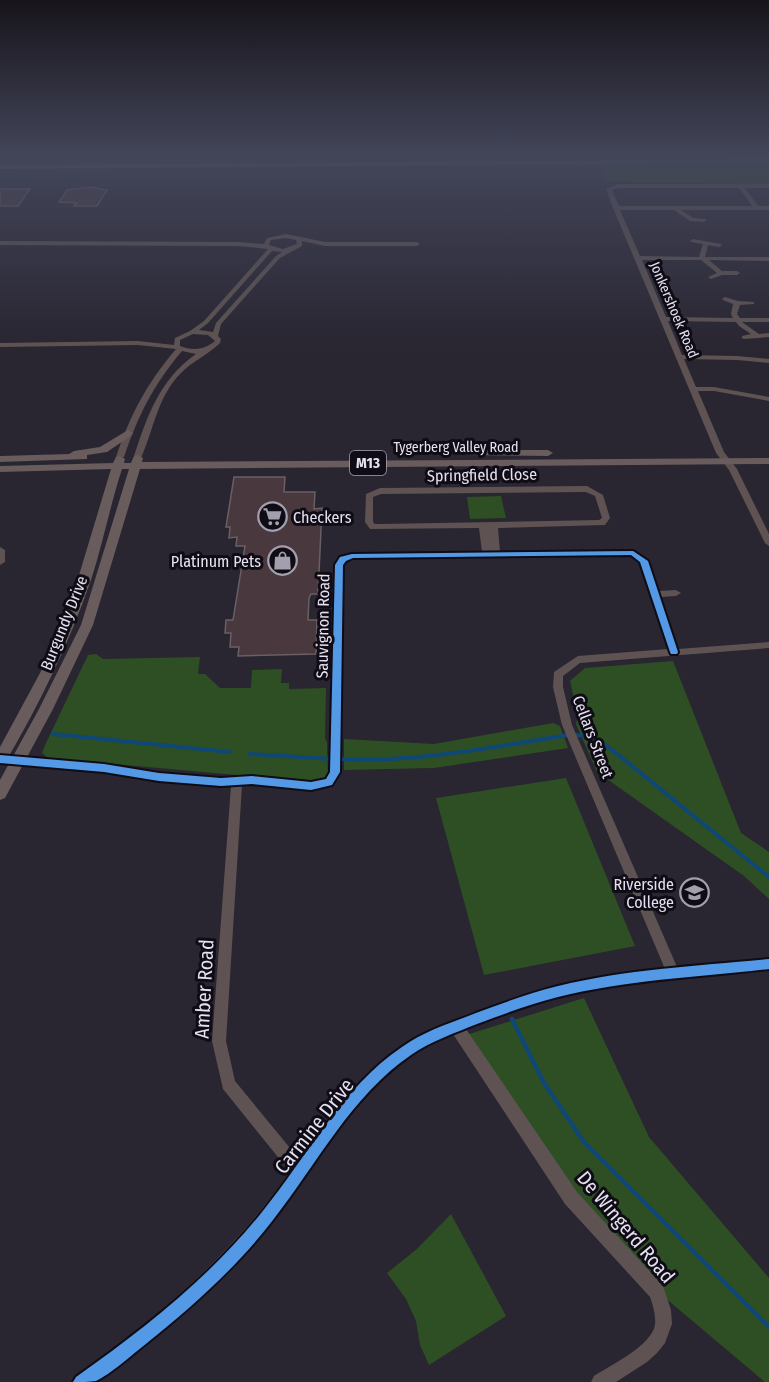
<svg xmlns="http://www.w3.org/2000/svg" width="769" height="1382" viewBox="0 0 769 1382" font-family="'Fira Sans Condensed',sans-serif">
  <rect width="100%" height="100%" fill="#292531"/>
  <g fill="#2e4f24">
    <polygon points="769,163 769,184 608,182 599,164"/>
    <polygon points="501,496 506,518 470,519 467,497"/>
    <polygon points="96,654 103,659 200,657 198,674 205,674 220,688 251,688 252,670 282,669 281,683 289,683 289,689 326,688 325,738 327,743 328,776 313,782 48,758 42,753 46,743 88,655"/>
    <polygon points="673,661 741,833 769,852 769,899 744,876 597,772 576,724 578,716 570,681 585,668"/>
    <polygon points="553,723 560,726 568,748 434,768 344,770 344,739 434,744"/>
    <polygon points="566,778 635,946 484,975 436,798"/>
    <polygon points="584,998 649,1137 769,1278 769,1382 765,1382 657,1291 616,1247 463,1036"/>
    <polygon points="451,1214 506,1316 429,1365 420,1345 416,1321 406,1299 387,1273 417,1249"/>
  </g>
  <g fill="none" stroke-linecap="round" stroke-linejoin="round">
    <g stroke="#0f4777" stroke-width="4">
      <polyline points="53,734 230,752"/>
      <polyline points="574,735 591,736 611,749 769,877"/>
      <polyline points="249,754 333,759"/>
      <path d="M339 759C416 763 492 747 568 735"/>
    </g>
    <polyline stroke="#0f4777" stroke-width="4.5" points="512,1019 544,1083 584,1142 769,1327"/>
  </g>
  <g fill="#49393e" stroke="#686064" stroke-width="1.5">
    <polygon points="91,187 107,190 97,206 74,206 77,203 59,202 67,190"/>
    <polygon points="0,189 30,189 18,206 0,206"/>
    <polygon points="234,477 285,477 284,492 315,492 314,509 322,508 318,594 311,594 309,598 308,620 317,620 316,654 238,656 239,647 230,647 231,633 225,633 226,620 233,620 245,546 236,546 237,537 229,538 230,527 226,527"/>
  </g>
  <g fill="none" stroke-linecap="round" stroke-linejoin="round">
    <g fill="#5e5352" fill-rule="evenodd">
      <path d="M618 184H769V188H745L758 206H769V210H681L693 218 706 219V221L704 222 690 221 674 210H620L640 256 699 257 703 244 691 242 690 241 693 239 721 244 722 245 719 247 708 245 705 257H769V261L709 260 722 271H737L740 273 737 275H722L711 279 708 277 717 273 701 260H642L666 317 733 318 731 314 733 304 723 300 722 299 725 297 738 301 754 302V304L740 305 737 314 740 318H769V322H742L759 334 769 333V337L744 339 742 338V336L751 334 739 326 736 322 668 321 682 355 737 356 769 359V363L737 360 684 359 696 387H714L769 397V401L714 391H698L724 452 737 469 769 534V546L765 543 729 470 716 453 613 208 606 189ZM618 188H739L752 206H619L612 190Z"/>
      <path d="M286 234 325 242H417L420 244 417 246H325L302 241V246L280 258 221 324 218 336 221 339 220 343C208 355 192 361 180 374 157 398 154 429 141 458H135L134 456C147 416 160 379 196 354L182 351C153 385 138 416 124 457L120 459 116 457C130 415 147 383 176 349L138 345 0 347V343L138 341 174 345 175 338 190 331 204 321 268 249 238 246 0 245V241L238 242 264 244 267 238ZM286 238 296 240 297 244 283 249 269 245 271 240ZM272 251 282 252 276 256 216 323 213 332 199 330 208 323ZM193 334 208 335 215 341C204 350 193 351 180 346V340Z"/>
      <path d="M587 486 603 495 610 518 605 525 498 528 500 552 636 551 649 561 659 591 676 590 681 593 676 596 661 597 678 649 769 642V648L580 663 563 676V687L572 725 677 967 769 958V970C699 978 627 981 558 998 527 1005 497 1018 466 1029L577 1192 663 1286 671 1310 672 1324 665 1343 657 1353 647 1362 616 1382H591L594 1376C611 1365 651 1346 655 1325 656 1315 653 1306 650 1297L565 1204 453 1034C363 1072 330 1149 274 1221 238 1267 195 1306 150 1342 140 1350 104 1380 95 1382 88 1382 79 1382 72 1382L75 1376C157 1319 232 1254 290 1172L223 1089 212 1041 231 786 159 782 104 772 0 763V755L104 764 159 772 221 777 252 775 311 781 325 778 329 772 334 565 340 557 352 553 482 552 479 528 370 529 365 522 366 494 380 488ZM586 492 595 496 602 518 599 520 380 524H375L373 522V497L381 494ZM631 556 640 562 668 649 578 656 554 672 553 687 562 725 665 969C628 972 591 977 556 985 528 992 501 1003 474 1013 441 1025 409 1038 381 1061 348 1088 324 1125 299 1159L235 1081 226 1041 242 785H252L311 791 333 785 341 772 344 565 346 561 353 559Z"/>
      <polygon points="0,547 5,550 5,562 0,565"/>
    </g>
    <g fill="#695c5c" fill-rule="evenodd">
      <polygon points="128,430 133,433 132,435 107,452 87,455 87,459 0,462 0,456 69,454 74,451 100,447"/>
      <polygon points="468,450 548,450 553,453 548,456 464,455 464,451"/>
      <path d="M138 455 143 458 142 462 769 458V464L140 469 93 625 53 709 5 798 0 800V780L39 709 81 625 129 469H122C110 506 103 543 91 580 69 644 39 705 5 763L0 765V747L40 673 70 605 111 469 0 472V466L113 463 116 457 120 456 125 459 124 463H131L134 456Z"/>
    </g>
    <polygon fill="#706161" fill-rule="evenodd" points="769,159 769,163 0,169 0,165"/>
    <defs>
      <g id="cycleway">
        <polygon points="633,551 648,561 678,652 677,654 671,654 670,652 640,562 631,555 353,558 346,561 343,565 340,772 332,785 311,790 252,784 221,786 159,781 104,772 0,763 0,755 104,764 159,773 221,778 252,776 311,782 326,779 330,772 335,565 340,557 352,554"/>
        <path d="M769 959V969C699 977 627 980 558 997 530 1004 504 1014 477 1024 455 1033 431 1041 411 1055 351 1096 317 1164 273 1220 237 1267 192 1307 147 1343 133 1354 111 1374 96 1381 90 1382 80 1382 73 1382L76 1377C144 1329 210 1277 262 1212 308 1156 341 1088 402 1047 424 1031 451 1023 476 1013 503 1003 530 993 558 986 627 969 699 966 769 959Z"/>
      </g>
    </defs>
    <use href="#cycleway" stroke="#0f0c16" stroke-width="4"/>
    <use href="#cycleway" fill="#5399e6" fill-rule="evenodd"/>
  </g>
  <linearGradient id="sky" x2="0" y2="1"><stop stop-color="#17141b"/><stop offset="0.45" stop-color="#43465a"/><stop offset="1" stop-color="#43465a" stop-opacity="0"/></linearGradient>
  <rect width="769" height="348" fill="url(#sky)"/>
  <defs>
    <symbol id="supermarket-ring" viewBox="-11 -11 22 22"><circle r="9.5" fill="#0f0c16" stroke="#a49fad" stroke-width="1.5"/><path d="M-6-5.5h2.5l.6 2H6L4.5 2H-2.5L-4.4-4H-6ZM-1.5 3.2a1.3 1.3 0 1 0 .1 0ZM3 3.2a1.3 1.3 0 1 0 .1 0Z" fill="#a49fad"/></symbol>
    <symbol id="shop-ring" viewBox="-11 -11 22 22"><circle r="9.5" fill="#0f0c16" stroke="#a49fad" stroke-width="1.5"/><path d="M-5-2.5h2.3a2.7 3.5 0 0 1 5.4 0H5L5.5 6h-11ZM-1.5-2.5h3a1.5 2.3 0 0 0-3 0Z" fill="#a49fad"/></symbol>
    <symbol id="school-ring" viewBox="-11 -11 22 22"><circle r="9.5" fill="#0f0c16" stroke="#a49fad" stroke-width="1.5"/><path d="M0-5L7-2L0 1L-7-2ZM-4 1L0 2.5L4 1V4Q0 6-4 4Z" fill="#a49fad"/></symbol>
  </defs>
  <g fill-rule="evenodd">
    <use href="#supermarket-ring" x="256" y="500" width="33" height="33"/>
    <use href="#shop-ring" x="266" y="544" width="33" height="33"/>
    <use href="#school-ring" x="678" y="876" width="33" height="33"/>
  </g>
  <g text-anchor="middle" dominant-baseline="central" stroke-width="6" stroke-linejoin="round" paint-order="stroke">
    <g font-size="14" fill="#e6e1f0" stroke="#0f0c16">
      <text transform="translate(674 310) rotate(67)">Jonkershoek Road</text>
      <text x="456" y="447">Tygerberg Valley Road</text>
    </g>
    <rect fill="#0f0c16" stroke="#a6a1af" stroke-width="1.5" x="350" y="451" width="36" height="24" rx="4.5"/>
    <g font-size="15" font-weight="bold" fill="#e6e1f0">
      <text x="368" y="463">M13</text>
    </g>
    <g font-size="16" fill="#e6e1f0" stroke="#0f0c16">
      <text transform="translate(482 475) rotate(-1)">Springfield Close</text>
      <text transform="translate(64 623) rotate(-68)">Burgundy Drive</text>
      <text transform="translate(323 626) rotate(-89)">Sauvignon Road</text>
      <text transform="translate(593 737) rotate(69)">Cellars Street</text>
    </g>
    <g font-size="16" fill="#e6e1f0" stroke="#0f0c16" text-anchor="end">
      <text x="293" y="517" text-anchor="start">Checkers</text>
      <text x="261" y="561">Platinum Pets</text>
      <text x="674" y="884">Riverside<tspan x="674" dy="18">College</tspan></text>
    </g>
    <g font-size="20" fill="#e6e1f0" stroke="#0f0c16">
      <text transform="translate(204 989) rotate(-87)">Amber Road</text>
      <text transform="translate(314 1126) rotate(-52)">Carmine Drive</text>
      <text transform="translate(626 1227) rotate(50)">De Wingerd Road</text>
    </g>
  </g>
</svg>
